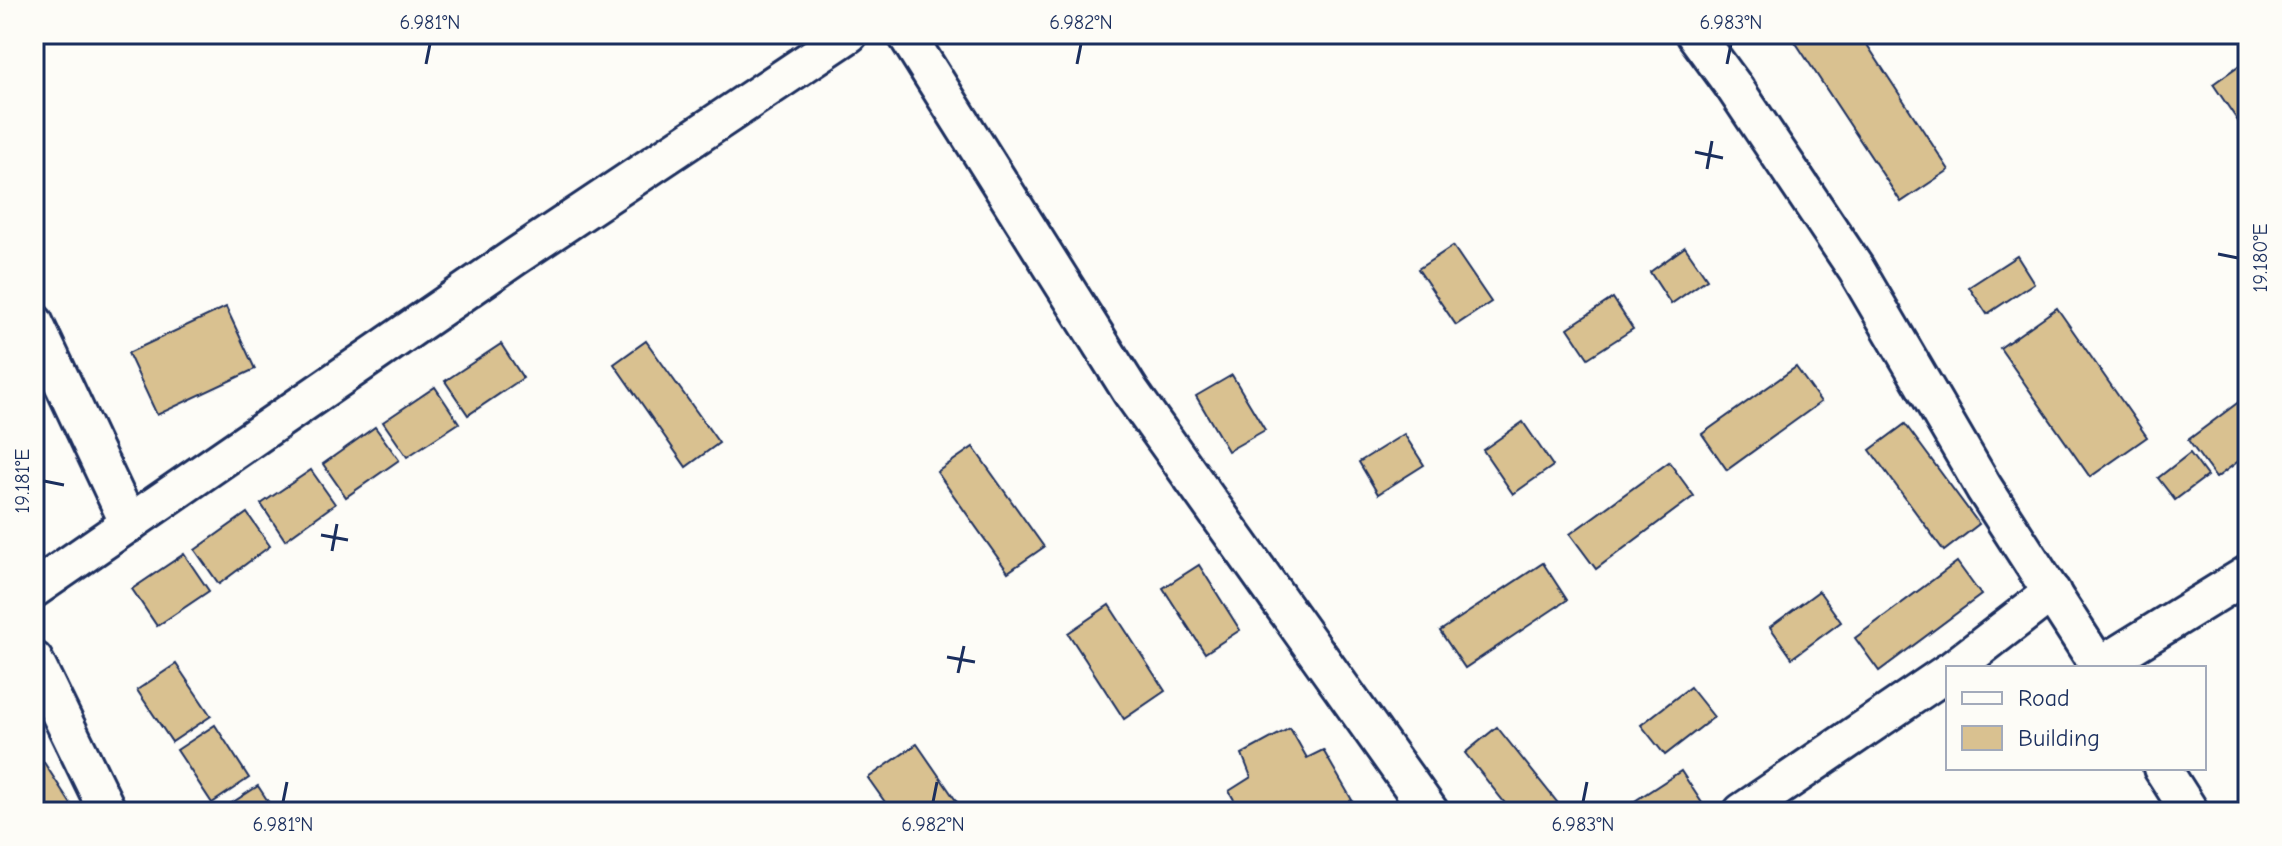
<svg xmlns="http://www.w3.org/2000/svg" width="2282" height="846" viewBox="0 0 2282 846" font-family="'Comic Neue',sans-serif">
  <rect width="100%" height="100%" fill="#fdfcf7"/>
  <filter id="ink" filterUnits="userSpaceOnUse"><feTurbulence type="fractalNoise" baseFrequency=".0125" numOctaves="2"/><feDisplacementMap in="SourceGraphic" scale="16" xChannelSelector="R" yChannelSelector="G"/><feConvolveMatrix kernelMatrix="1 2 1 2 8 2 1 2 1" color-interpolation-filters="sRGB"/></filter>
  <g filter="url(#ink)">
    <g fill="#d9c190" stroke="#1b2f5e" stroke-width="2">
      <polygon points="1790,34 1860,34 1949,170 1901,202"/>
      <polygon points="2248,59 2248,136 2213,84"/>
      <polygon points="1453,246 1491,302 1456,325 1418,269"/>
      <polygon points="1685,247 1707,279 1671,304 1650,272"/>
      <polygon points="2017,256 2034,283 1987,314 1969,287"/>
      <polygon points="1613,298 1633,329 1588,358 1568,328"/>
      <polygon points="226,307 255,369 157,415 128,353"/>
      <polygon points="2057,308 2147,437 2090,477 2000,348"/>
      <polygon points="646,341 719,443 686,467 614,364"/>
      <polygon points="501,344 523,378 468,415 445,381"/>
      <polygon points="1796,367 1821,402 1727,470 1702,434"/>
      <polygon points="1232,375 1265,430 1228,451 1196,396"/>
      <polygon points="435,387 459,423 407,457 383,422"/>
      <polygon points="2248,395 2248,454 2216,478 2188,440"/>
      <polygon points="1523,422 1553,466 1513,494 1483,450"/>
      <polygon points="1905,424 1979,524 1944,551 1870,450"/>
      <polygon points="375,427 399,460 346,497 323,464"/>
      <polygon points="1404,434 1424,465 1378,494 1359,462"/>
      <polygon points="973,447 1044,547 1008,572 937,472"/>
      <polygon points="2190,453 2207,476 2175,500 2158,478"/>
      <polygon points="1669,462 1694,496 1596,569 1570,534"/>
      <polygon points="311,470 335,504 285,540 261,504"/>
      <polygon points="247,513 270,546 219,584 195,550"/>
      <polygon points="184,554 209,591 157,626 132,589"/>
      <polygon points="1957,562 1981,595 1879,671 1855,638"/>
      <polygon points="1543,563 1567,600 1465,668 1440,631"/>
      <polygon points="1199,565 1240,630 1205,653 1163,588"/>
      <polygon points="1819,591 1841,622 1792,658 1770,627"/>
      <polygon points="1109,605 1165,691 1124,719 1068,633"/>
      <polygon points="176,664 211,716 172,742 137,690"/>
      <polygon points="1690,687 1714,717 1665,755 1641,725"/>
      <polygon points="215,725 249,778 212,803 177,750"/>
      <polygon points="1497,727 1565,812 1512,812 1465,753"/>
      <polygon points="1290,728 1307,758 1323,750 1352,800 1330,812 1241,812 1229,791 1251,777 1242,754"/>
      <polygon points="917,744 959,805 949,812 892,812 868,778"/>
      <polygon points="34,747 76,812 34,812"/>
      <polygon points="1681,771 1704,806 1695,812 1618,812"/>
      <polygon points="258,786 275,812 218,812"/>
    </g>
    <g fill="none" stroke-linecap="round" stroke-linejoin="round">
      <defs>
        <g id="minor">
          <polyline points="906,34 1131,392 1430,812"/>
          <polyline points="1695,34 1734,87 1856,269 1984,488 2100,668"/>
          <polyline points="34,322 129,524"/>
          <polyline points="34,589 515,257 849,34"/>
          <polyline points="34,660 108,812"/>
          <polyline points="2099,666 2248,574"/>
          <polyline points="1954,668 2052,592"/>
          <polyline points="2162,768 2190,812"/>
          <polyline points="1742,812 1948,672"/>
        </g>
      </defs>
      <use href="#minor" stroke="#1b2f5e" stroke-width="42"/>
      <use href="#minor" stroke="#fdfcf7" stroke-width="36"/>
    </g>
  </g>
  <path fill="none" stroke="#1b2f5e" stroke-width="3" d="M426 64 430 44M1077 64 1081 44M1727 64 1731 44M1695 152 1723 158M1707 169 1712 141M2218 254 2238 258M44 481 64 485M321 535 348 540M332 551 337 524M947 657 975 662M958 673 964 646M283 802 287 782M933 802 937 782M1583 802 1587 782"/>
  <rect width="2282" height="846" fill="none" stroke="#fdfcf7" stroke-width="88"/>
  <rect x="1946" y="666" width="260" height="104" fill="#fdfcf7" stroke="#a3aaba" stroke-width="2"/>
  <rect x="1962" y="692" width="40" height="12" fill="#fdfcf7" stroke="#a3aaba" stroke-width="2"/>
  <text x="2018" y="706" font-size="24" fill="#1b2f5e">Road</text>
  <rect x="1962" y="726" width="40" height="24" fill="#d9c190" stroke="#a3aaba" stroke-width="2"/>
  <text x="2018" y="746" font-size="24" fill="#1b2f5e">Building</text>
  <rect x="44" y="44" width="2194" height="758" fill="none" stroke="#1b2f5e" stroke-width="3"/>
  <g font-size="20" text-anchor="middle" fill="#1b2f5e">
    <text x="430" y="29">6.981°N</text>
    <text x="1081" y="29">6.982°N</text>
    <text x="1731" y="29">6.983°N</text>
    <text transform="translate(2260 258) rotate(-90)" y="7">19.180°E</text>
    <text transform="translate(22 481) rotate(-90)" y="7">19.181°E</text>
    <text x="283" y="831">6.981°N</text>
    <text x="933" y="831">6.982°N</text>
    <text x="1583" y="831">6.983°N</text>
  </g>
</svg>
